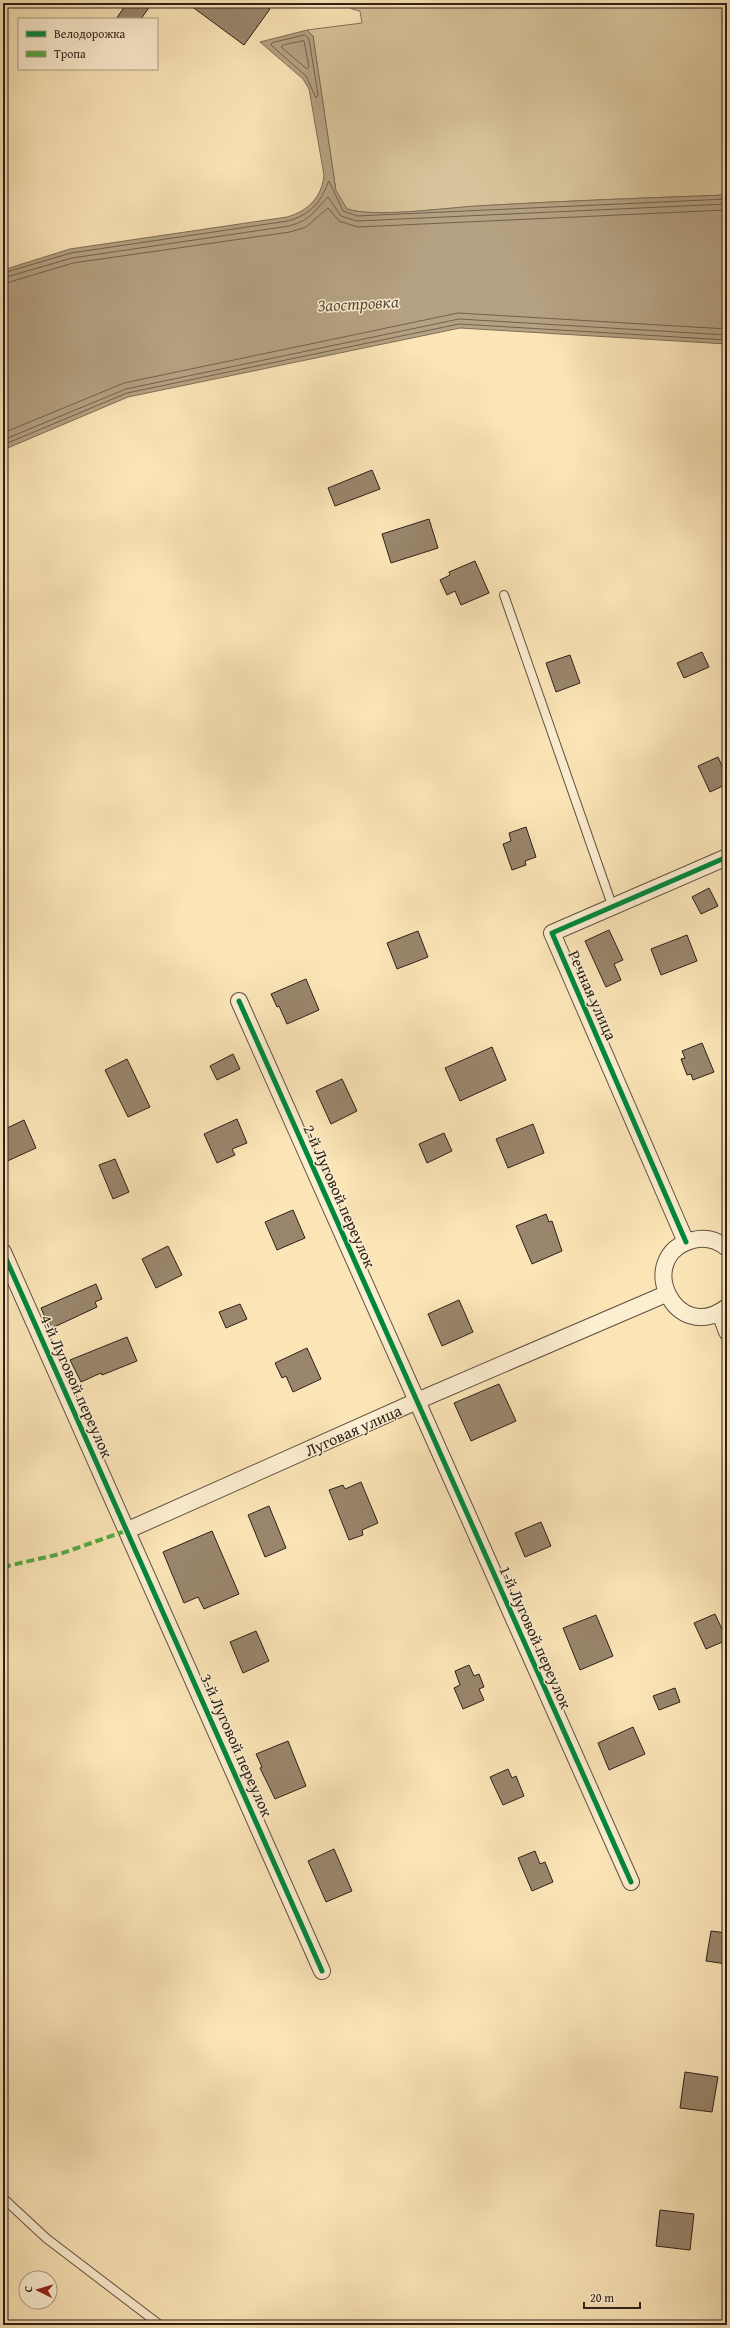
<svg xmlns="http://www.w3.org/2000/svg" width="730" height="2328" viewBox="0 0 730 2328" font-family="'Gentium Book Plus',serif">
  <rect width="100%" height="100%" fill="#fbe5b7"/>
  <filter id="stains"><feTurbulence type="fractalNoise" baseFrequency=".005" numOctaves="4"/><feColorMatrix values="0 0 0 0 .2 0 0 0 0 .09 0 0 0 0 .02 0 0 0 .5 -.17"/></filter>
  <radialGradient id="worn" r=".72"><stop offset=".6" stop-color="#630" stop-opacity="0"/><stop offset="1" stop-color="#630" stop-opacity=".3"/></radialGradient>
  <path fill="#d8c49c" stroke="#83725b" d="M344 3H727V195C644 198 562 201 479 206 446 208 376 218 347 209L336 191 313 36 307 30 362 23 360 11 352 9Z"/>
  <path fill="#b5a282" stroke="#7f6e58" d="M307 30 313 36 336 191 347 209C375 218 443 208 476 206 560 201 643 198 727 195V344L460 328 128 397 3 450V270L70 249 287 217C308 211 322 197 324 175L309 89 303 79 260 42Z"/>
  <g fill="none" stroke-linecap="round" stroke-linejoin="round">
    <g stroke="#72614e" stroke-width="1">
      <polygon points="305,35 309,39 318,95 316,98 306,76 271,45 272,43"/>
      <polygon points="304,41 309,67 307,69 281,47 283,45"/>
      <path d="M3 273 71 253 288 221C306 216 318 206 325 190 327 186 327 184 329 181L343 211 357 216 727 199"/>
      <path d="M3 278 72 258 289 226C311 220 313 212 328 197L341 216 357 221 727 204"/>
      <polyline points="3,284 73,263 290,232 306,227 328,208 339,221 358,227 727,210"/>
      <polyline points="3,433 124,383 458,313 727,329"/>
      <polyline points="3,440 126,389 459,319 727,335"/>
      <polyline points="3,445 127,393 459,324 727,340"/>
    </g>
  </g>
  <g fill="#99866c" stroke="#2e201a">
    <polygon points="127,3 152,3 141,19 116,19"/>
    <polygon points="187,3 262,3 270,9 244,45"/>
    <polygon points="372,470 380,489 335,506 328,488"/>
    <polygon points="429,519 438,548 391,563 382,534"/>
    <polygon points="475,561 489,593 461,605 455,591 447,595 440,580 450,575 449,572"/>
    <polygon points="702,652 709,667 684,678 677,663"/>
    <polygon points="570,655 580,683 556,692 546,663"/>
    <polygon points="718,757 727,777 727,784 710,792 698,766"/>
    <polygon points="526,827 536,857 525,861 526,865 512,870 503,844 511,841 509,833"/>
    <polygon points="709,888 718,906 701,914 692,897"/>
    <polygon points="609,930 623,960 614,964 621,980 606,987 585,941"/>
    <polygon points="418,931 428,957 397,969 387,943"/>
    <polygon points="687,935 697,961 661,975 651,949"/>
    <polygon points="306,979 319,1010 287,1024 279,1006 277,1007 271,994"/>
    <polygon points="702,1043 714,1072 693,1080 691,1074 687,1075 681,1059 685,1058 682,1051"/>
    <polygon points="492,1047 506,1080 460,1101 445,1068"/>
    <polygon points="233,1054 240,1069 217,1080 210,1066"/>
    <polygon points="127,1059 150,1107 128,1117 105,1070"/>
    <polygon points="342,1079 357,1111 331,1124 316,1091"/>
    <polygon points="237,1119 247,1143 232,1149 235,1155 217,1163 204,1134"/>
    <polygon points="24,1120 36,1148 3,1163 3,1130"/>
    <polygon points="533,1124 544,1153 508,1168 496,1139"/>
    <polygon points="444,1133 452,1151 427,1163 419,1144"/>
    <polygon points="115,1159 129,1192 113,1199 99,1165"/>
    <polygon points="293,1210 305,1238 277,1250 265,1222"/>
    <polygon points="546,1214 549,1222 552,1221 562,1251 532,1264 516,1226"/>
    <polygon points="168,1246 182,1275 156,1288 142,1259"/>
    <polygon points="96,1284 102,1299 95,1302 97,1307 50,1329 41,1308"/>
    <polygon points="459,1300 473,1332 442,1346 428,1314"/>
    <polygon points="240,1304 247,1319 226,1328 219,1312"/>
    <polygon points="127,1337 137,1361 102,1375 101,1373 81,1382 70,1360"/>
    <polygon points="307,1348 321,1379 293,1392 286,1376 282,1378 275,1363"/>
    <polygon points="499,1384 516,1421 471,1441 454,1403"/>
    <polygon points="361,1482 378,1523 362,1530 363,1535 349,1540 329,1490 343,1485 345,1489"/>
    <polygon points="269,1506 286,1548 265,1557 248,1515"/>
    <polygon points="541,1522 551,1546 525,1557 515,1533"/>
    <polygon points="212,1531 239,1594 204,1609 198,1597 184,1603 163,1552"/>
    <polygon points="715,1614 727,1640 706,1649 694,1623"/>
    <polygon points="596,1615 613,1656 580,1670 563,1628"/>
    <polygon points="256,1631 269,1661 243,1673 230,1642"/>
    <polygon points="469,1665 474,1676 479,1674 484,1687 479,1689 484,1700 463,1709 454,1688 460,1685 455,1671"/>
    <polygon points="675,1688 680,1702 659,1710 653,1696"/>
    <polygon points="633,1727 645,1754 609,1770 598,1743"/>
    <polygon points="288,1741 306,1786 275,1799 260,1768 262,1767 256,1754"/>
    <polygon points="508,1769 512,1778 516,1776 524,1796 503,1805 490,1777"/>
    <polygon points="334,1849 352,1891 326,1902 308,1861"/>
    <polygon points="535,1851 540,1864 545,1862 553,1882 532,1891 518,1858"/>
    <polygon points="711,1931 727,1933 727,1964 706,1961"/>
    <polygon points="685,2072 718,2077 712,2112 680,2108"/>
    <polygon points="660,2210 694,2214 690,2250 656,2246"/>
  </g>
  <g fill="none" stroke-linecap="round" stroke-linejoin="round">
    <defs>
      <g id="lane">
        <polyline points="504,595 613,908"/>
        <polyline points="3,2198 46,2238 160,2325"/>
      </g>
      <g id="street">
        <polyline points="239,1001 631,1882"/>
        <polyline points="686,1242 552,933 727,857"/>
        <path d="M727 1248C717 1240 705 1237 693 1240 633 1256 675 1347 727 1307"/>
        <polyline points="3,1252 322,1971"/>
        <polyline points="720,1313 727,1332"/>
        <polyline points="128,1530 417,1401 666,1294"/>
      </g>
    </defs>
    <use href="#lane" stroke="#615141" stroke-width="10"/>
    <use href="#street" stroke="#615141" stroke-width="18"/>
    <use href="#lane" stroke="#fceed0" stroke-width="8"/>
    <use href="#street" stroke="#fceed0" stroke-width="16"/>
    <polyline stroke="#54aa42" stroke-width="4" stroke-dasharray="8 4" stroke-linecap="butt" points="3,1567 60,1554 128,1530"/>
    <defs>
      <g id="cycleway">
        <polyline points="239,1001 631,1882"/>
        <polyline points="686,1242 552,933 727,857"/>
        <polyline points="3,1252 322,1971"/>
      </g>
    </defs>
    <use href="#cycleway" stroke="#fceed0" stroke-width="8"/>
    <use href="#cycleway" stroke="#00873e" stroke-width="5"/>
  </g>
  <g text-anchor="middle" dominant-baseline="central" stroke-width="3" stroke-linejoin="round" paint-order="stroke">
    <g font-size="16" fill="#2e201a" stroke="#fceed0">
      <text transform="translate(593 995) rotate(66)">Речная улица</text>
      <text transform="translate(340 1196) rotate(66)">2-й Луговой переулок</text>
      <text transform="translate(77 1386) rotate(66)">4-й Луговой переулок</text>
      <text transform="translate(353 1430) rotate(-24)">Луговая улица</text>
      <text transform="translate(536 1637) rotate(66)">1-й Луговой переулок</text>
      <text transform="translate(237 1745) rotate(66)">3-й Луговой переулок</text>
    </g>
    <g font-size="17" font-style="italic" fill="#5d4e3e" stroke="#fceed0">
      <text transform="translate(358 303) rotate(-3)">Заостровка</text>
    </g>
  </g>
  <rect width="730" height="2328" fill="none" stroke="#fbe5b7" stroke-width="16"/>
  <rect x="4" y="4" width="722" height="2320" fill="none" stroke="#2e201a" stroke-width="2"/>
  <rect x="8" y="8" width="714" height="2312" fill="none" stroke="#2e201a"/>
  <rect x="18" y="18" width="140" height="52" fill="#fceed0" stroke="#aa9c87"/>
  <rect x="26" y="31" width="20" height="6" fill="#00873e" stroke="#aa9c87"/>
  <text x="54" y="38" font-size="12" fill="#2e201a">Велодорожка</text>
  <rect x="26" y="51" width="20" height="6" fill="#54aa42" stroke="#aa9c87"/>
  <text x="54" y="58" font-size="12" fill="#2e201a">Тропа</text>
  <g transform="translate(38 2290) rotate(275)"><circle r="19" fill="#fceed0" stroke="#aa9c87"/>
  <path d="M0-3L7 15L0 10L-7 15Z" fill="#8f2418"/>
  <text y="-6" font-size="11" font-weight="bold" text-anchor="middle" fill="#2e201a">С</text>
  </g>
  <path d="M584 2302v6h56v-6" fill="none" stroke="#2e201a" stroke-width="2"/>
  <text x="590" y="2302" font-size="12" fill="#2e201a" stroke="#fceed0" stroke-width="3" paint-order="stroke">20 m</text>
  <rect width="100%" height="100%" filter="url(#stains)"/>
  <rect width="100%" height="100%" fill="url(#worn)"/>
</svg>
